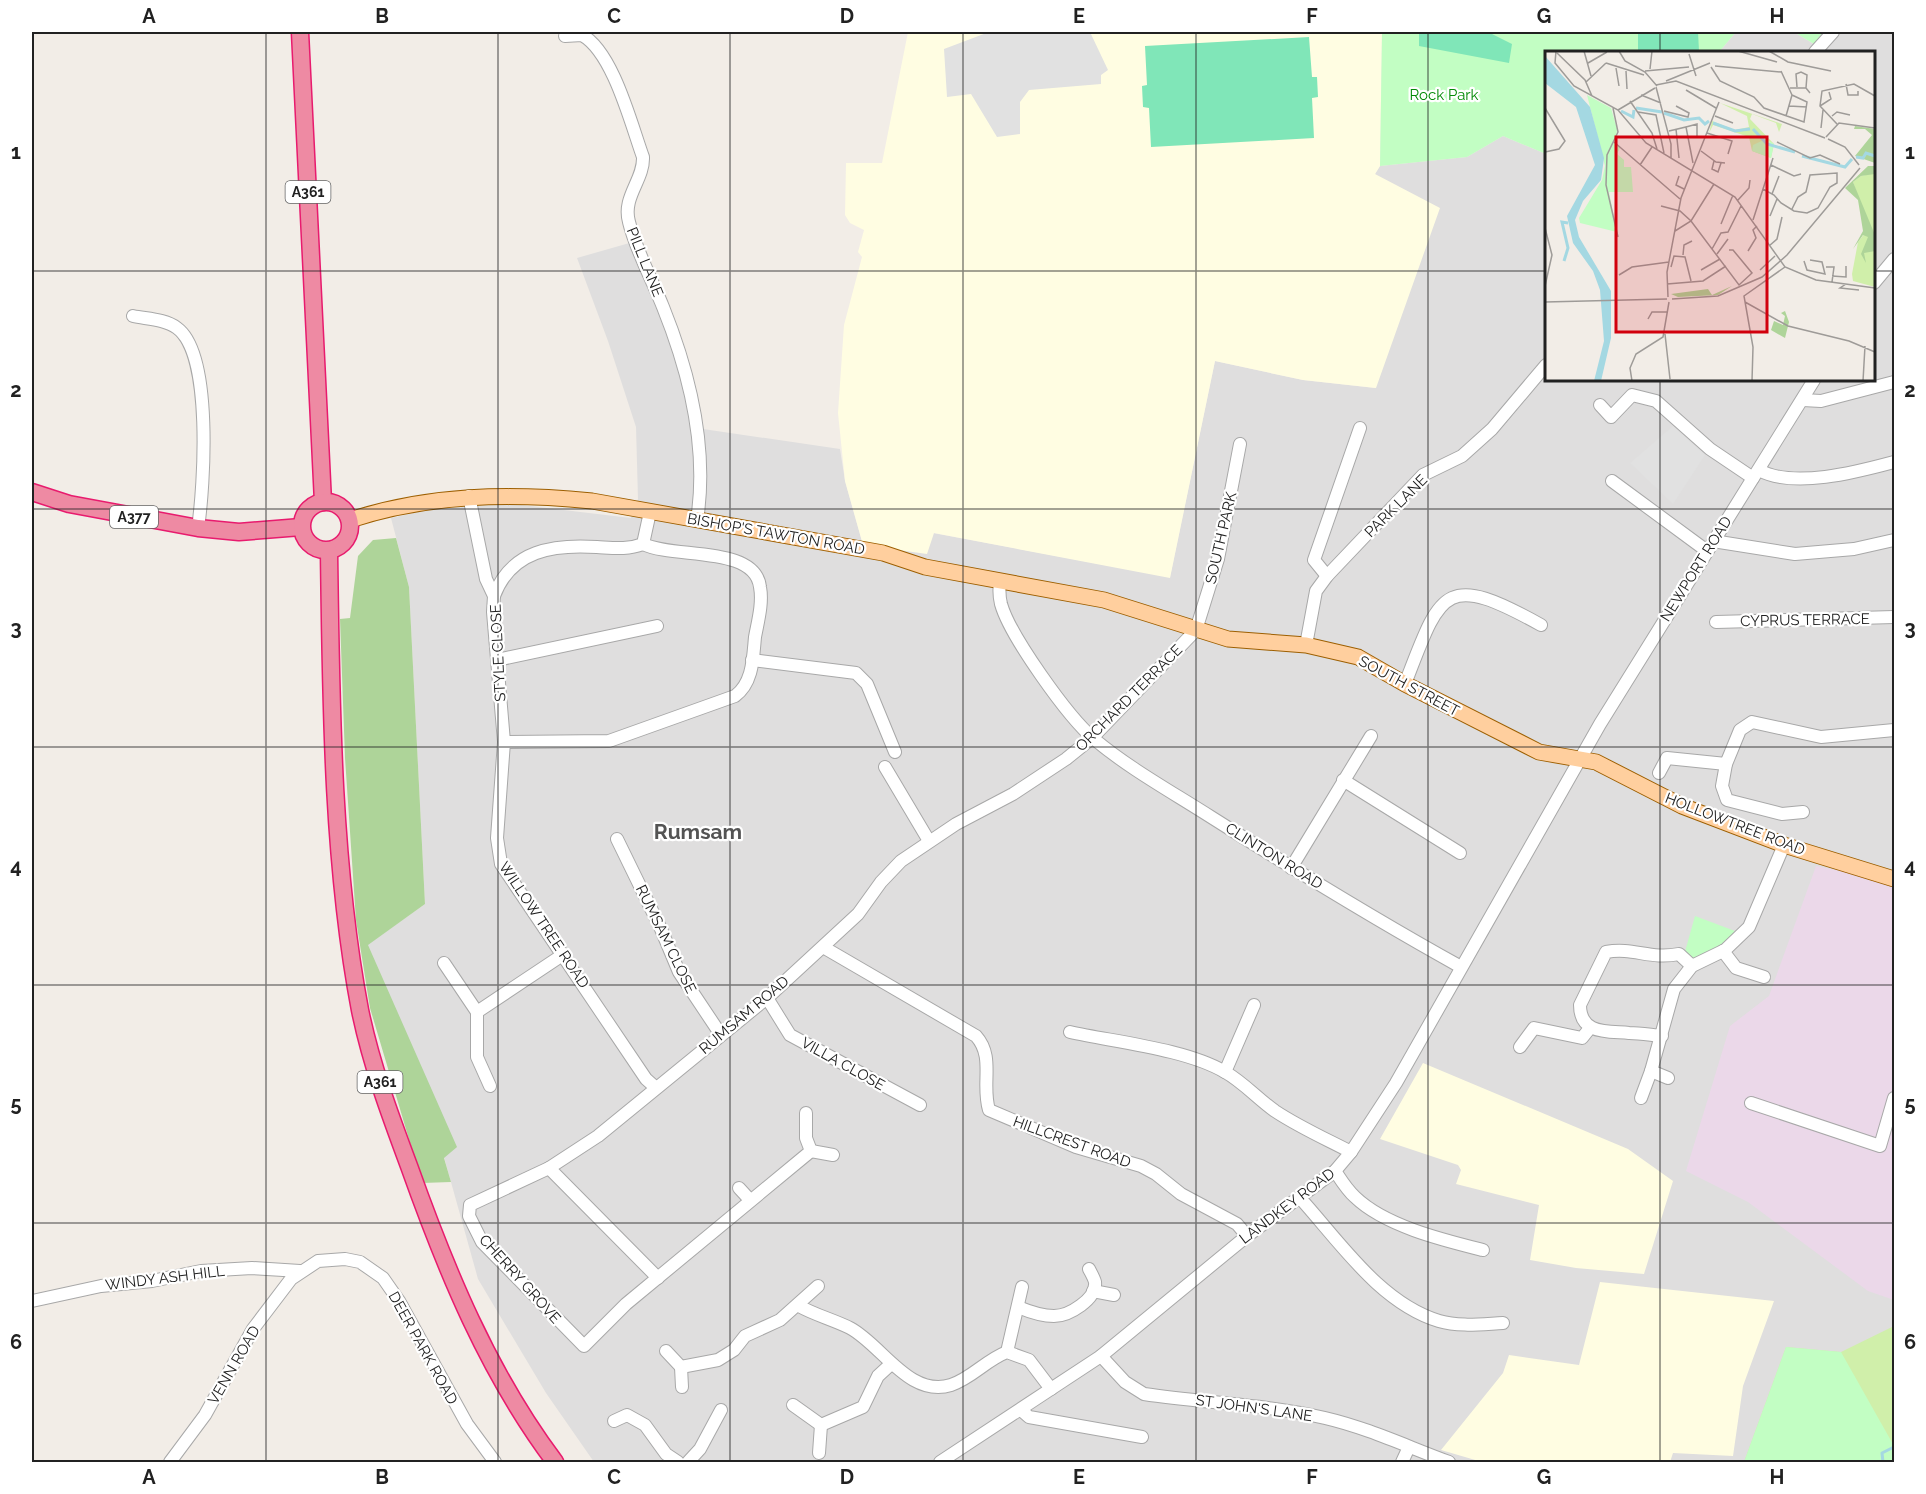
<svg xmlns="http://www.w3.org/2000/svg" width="1926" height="1494" viewBox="0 0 1926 1494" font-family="Raleway,sans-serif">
  <rect width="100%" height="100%" fill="#f2ede7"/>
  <polygon fill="#dfdede" points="1736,32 1794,32 1814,44 1823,32 1894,32 1894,1462 594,1462 546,1393 478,1279 444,1157 367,945 425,904 409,587 391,518 441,507 513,504 631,518 638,499 636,427 608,341 577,258 640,240 703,429 840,449 845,481 863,545 933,533 1170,577 1215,361 1303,380 1375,388 1375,174 1380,166 1467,157 1503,136 1546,154 1546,380 1874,380 1874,52 1719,52"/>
  <polygon fill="#ebd8e9" points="1816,866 1894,881 1894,1300 1868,1291 1748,1202 1686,1171 1730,1026 1769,996"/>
  <g fill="#fffde2">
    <polygon points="908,32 1382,32 1380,166 1375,174 1440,208 1376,388 1303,380 1215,361 1170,578 934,533 927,554 863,545 845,481 838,413 844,325 862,257 858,252 864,230 850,223 845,215 846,163 882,163"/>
    <polygon points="1423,1063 1628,1149 1673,1181 1644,1274 1576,1268 1530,1260 1539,1205 1456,1184 1461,1170 1458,1165 1380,1139"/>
    <polygon points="1600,1282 1774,1301 1743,1386 1733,1456 1673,1453 1670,1462 1482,1462 1441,1450 1503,1373 1509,1355 1579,1365"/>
  </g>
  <polygon fill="#d0efaa" points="1894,1326 1894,1462 1744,1462 1786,1347 1841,1352"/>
  <polygon fill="#aed499" points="396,538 409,587 425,904 368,945 457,1147 444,1158 451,1182 422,1183 370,1008 356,920 345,758 340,619 350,618 358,556 373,540"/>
  <g fill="#c2fec3">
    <polygon points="1382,32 1736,32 1719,52 1546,52 1546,154 1503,136 1467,157 1380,166"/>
    <polygon points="1794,32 1823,32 1814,44"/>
    <polygon points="1695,916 1735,931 1726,943 1694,960 1684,955"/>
    <polygon points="1786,1347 1841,1352 1894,1446 1894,1462 1744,1462"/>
  </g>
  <g fill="#80e6b8">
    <polygon points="1419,32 1491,32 1492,34 1512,44 1509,63 1419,46"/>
    <polygon points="1638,32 1698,32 1699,51 1638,52"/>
    <polygon points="1309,37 1312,77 1317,77 1318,97 1312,98 1314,138 1151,147 1149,108 1143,107 1142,86 1147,85 1145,46"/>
  </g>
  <g fill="#e1e1e1">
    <polygon points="989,32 1090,32 1108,70 1101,75 1101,84 1029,90 1020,102 1020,134 997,137 971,94 947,97 944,49"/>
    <polygon points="1673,426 1705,455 1673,504 1630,463"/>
  </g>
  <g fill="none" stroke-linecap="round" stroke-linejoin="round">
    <polyline stroke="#a4d8e2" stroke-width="3" points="1883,1462 1882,1453 1894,1447"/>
    <defs>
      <g id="minor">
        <path d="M565 36 582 35C613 52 631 124 643 157 644 180 622 197 629 222 636 251 652 279 663 307 690 374 708 449 697 520"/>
        <polyline points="1815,52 1833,32"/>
        <polyline points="1874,283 1894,259"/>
        <path d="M133 316C147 319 165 319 177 328 213 354 204 486 198 528"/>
        <polyline points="1803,400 1821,401 1894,382"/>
        <polyline points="1600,405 1611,417 1632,395 1656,401 1710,449 1753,478"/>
        <path d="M1759 470C1793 489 1857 472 1894 462"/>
        <polyline points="1612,481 1707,551"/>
        <polyline points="469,496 486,579 494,596 493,612 504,742 497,838 501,864 646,1079 655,1087"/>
        <polyline points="1713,541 1795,554 1854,549 1894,540"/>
        <polyline points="1327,576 1314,560 1360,428"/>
        <path d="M1000 582C999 590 999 596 1001 604 1010 636 1068 717 1094 739 1130 769 1172 792 1211 817 1293 869 1376 920 1461 967"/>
        <path d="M494 596C511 550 554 544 597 547 614 548 627 550 643 544L650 512"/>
        <polyline points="1716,622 1894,617"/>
        <polyline points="1306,645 1316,591 1327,576 1423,475 1462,456 1492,429 1546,365"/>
        <polyline points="497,660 657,626"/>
        <polyline points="752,660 856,673 867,684 895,752"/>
        <path d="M1405 684C1441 590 1444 571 1541 625"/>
        <path d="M504 742 609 741 735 696C753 683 753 658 755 637 758 621 763 603 760 587 755 545 674 559 643 544"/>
        <polyline points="885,767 929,841"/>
        <polyline points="1659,773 1667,758 1726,764"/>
        <polyline points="1343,780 1460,853"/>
        <polyline points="1803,812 1782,814 1727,800 1722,786 1726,764 1740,730 1752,722 1821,737 1894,730"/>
        <polyline points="617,839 661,929 679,972 721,1035"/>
        <polyline points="1291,868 1371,736"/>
        <path d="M823 947 976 1036C995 1057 981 1084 989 1110L1076 1147 1141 1166 1156 1174 1181 1194 1237 1224 1247 1236"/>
        <polyline points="1723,951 1736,968 1764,977"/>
        <polyline points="444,963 477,1012 564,954"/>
        <polyline points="767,998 790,1035 920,1105"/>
        <polyline points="477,1012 477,1057 490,1086"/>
        <path d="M1070 1032C1115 1042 1186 1049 1225 1072 1243 1082 1258 1099 1275 1111 1299 1127 1326 1139 1351 1152"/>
        <path d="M1662 1036C1651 1035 1640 1033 1629 1033 1608 1031 1580 1035 1580 1005L1606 952C1634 947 1650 960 1679 954L1692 966"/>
        <polyline points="1520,1047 1534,1028 1582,1038 1590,1028"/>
        <polyline points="1225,1072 1254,1005"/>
        <polyline points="1668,1078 1651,1071 1674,989 1692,966 1725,950 1749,927 1784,845"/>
        <polyline points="1641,1098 1651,1071"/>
        <polyline points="1751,1103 1880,1146 1894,1098"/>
        <polyline points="806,1113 806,1138 811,1151 626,1304 584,1346 482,1242 469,1216 470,1205 549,1168 598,1136 767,998 858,914 881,882 901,861 956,824 1013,794 1066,759 1092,738 1196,630 1218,559 1240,444"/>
        <polyline points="811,1151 833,1155"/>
        <polyline points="549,1168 658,1278"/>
        <path d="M1335 1171C1341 1180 1347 1190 1355 1197 1385 1226 1443 1240 1483 1250"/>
        <polyline points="739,1188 750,1200"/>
        <path d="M1300 1198C1340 1242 1380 1303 1439 1321 1459 1327 1482 1324 1503 1323"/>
        <polyline points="1093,1291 1114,1295"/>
        <polyline points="32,1301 101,1286 152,1281 201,1271 252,1268 300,1271"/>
        <path d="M799 1306C815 1315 834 1320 850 1328 882 1345 909 1398 951 1385 972 1378 986 1360 1007 1352L1029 1360 1051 1389"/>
        <path d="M1018 1307C1030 1312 1041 1316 1054 1316 1069 1316 1097 1299 1095 1282 1094 1278 1091 1273 1089 1269"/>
        <polyline points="666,1351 681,1367 718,1360 734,1350 745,1336 780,1320 818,1286"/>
        <polyline points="1007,1352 1022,1287"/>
        <path d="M1101 1356 1125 1382 1144 1394C1204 1403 1265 1404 1325 1418 1368 1428 1408 1447 1449 1462"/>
        <polyline points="681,1367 682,1387"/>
        <polyline points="793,1405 821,1425 863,1407 878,1376 891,1364"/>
        <polyline points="1021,1410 1029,1417 1142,1437"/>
        <polyline points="614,1421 627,1415 645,1425 666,1454 678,1462"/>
        <polyline points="819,1453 821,1425"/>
        <polyline points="170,1462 205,1415 253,1329 291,1279 318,1261 345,1259 360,1262 383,1278 399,1301 467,1424 495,1462"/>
        <polyline points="688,1462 700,1449 721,1410"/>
        <polyline points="940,1462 1101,1356 1247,1236 1335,1171 1351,1152 1396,1083 1600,724 1814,380"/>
        <polyline points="1402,1462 1409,1447"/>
      </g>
      <path id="major" d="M350 520C430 494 509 493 592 501L883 553 925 567 1104 600 1228 639 1306 645 1358 657 1405 684 1539 752 1596 762 1682 806 1784 845 1894 879"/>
      <g id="highway">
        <polyline points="300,32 323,502"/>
        <polyline points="32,492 69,504 198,528 239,532 301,527"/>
        <circle cx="326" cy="526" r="24"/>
        <path d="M329 551C331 700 332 863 360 1010 371 1064 390 1115 409 1166 446 1270 488 1373 555 1462"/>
      </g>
    </defs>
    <use href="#minor" stroke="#a8a8a8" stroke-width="14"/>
    <use href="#major" stroke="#9d5f00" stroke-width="17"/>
    <use href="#highway" stroke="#e81b6e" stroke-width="19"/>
    <use href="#minor" stroke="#fff" stroke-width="12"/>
    <use href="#major" stroke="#ffcf9e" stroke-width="15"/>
    <use href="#highway" stroke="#ee8aa3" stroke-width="16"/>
  </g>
  <path fill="none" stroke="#212121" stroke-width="1.5" stroke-opacity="0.55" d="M266 32V1462M498 32V1462M730 32V1462M963 32V1462M1196 32V1462M1428 32V1462M1660 32V52M32 271H1546M1874 271H1894M1660 380V1462M32 509H1894M32 747H1894M32 985H1894M32 1223H1894"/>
  <g text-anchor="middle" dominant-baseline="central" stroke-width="4.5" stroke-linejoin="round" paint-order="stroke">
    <g fill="#fff" stroke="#646464" stroke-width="1.5">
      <rect x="285.5" y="181" width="45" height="22" rx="4.5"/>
      <rect x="110" y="506" width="48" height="22" rx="4.5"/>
      <rect x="357.5" y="1071" width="45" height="22" rx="4.5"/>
    </g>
    <g font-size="14" font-weight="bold" fill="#212121">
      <text x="308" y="192">A361</text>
      <text x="134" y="517">A377</text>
      <text x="380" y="1082">A361</text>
    </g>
    <g font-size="15" fill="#038a06" stroke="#fff">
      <text x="1444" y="95">Rock Park</text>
    </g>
    <g font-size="15" fill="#212121" stroke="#fff">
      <text transform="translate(645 262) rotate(68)">PILL LANE</text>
      <text transform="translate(1396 506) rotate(-45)">PARK LANE</text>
      <text transform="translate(776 534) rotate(10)">BISHOP'S TAWTON ROAD</text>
      <text transform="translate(1221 538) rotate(-77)">SOUTH PARK</text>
      <text transform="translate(1696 569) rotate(-58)">NEWPORT ROAD</text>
      <text transform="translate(1805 620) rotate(-1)">CYPRUS TERRACE</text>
      <text transform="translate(498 653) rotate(-93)">STYLE CLOSE</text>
      <text transform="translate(1409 686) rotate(28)">SOUTH STREET</text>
      <text transform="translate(1129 698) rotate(-45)">ORCHARD TERRACE</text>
      <text transform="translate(1735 824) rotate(21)">HOLLOWTREE ROAD</text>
      <text transform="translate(1274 856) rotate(32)">CLINTON ROAD</text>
      <text transform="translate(544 925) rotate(56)">WILLOW TREE ROAD</text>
      <text transform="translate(666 939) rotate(64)">RUMSAM CLOSE</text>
      <text transform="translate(744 1015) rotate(-40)">RUMSAM ROAD</text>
      <text transform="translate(843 1064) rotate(29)">VILLA CLOSE</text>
      <text transform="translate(1072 1142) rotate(20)">HILLCREST ROAD</text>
      <text transform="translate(1287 1206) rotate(-37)">LANDKEY ROAD</text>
      <text transform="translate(165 1278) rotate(-7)">WINDY ASH HILL</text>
      <text transform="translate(520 1279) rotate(48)">CHERRY GROVE</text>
      <text transform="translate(423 1348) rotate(61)">DEER PARK ROAD</text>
      <text transform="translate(234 1365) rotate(-60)">VENN ROAD</text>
      <text transform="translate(1254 1408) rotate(8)">ST JOHN'S LANE</text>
    </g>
    <g font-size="21" font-weight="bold" fill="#545454" stroke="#fff">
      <text x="698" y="831">Rumsam</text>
    </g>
  </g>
  <g transform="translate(1545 51)">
    <rect width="330" height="330" fill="#f2ede7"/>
    <path d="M175 52 237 73 234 81 231 72 207 63 205 68 229 93 226 107 207 100 204 86 168 74 164 82 167 70 190 79 204 76 202 65ZM330 122V236L308 230 307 223 313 191 324 177 308 131 316 125Z" fill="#d0efaa"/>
    <path d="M310 75 330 78V112L310 105 327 84 320 78H309ZM323 115H330V123L316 125 308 131 330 184V200L319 202 321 212 316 203 323 186 318 184 308 198 318 180 313 149 300 137ZM187 235 173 244 133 246 126 243 163 238 167 244ZM240 260 244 271 240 287 226 279 229 270 238 274 240 265 236 262Z" fill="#aed499"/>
    <path d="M42 44 66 57 72 78 71 91 75 97 72 103 79 109V116H86L88 141H64L72 181 35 172 34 167 57 129 60 115ZM221 88 229 93 226 107 207 100 208 94Z" fill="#c2fec3"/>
    <path d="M0 5 45 56 59 107 56 129 38 150 30 169 34 186 66 240V287L56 330H49L59 290 55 239 48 220 28 192 22 165 50 114 31 56 0 32Z" fill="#a4d8e2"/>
    <path fill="none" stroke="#a4d8e2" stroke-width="3" d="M91 57 117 61M76 60 88 66 89 59M119 62 139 69 154 67 160 73 164 70M168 72 190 80 205 78M208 78 222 93 250 101M257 105 300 116 307 108M311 106 318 107 321 102 330 105M19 210 23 197 17 171 23 172"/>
    <path fill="none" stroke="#9e9b98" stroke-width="1.5" d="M11 0 10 12 29 35 73 59 101 92 190 146 240 216 271 229 330 237M39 0 46 25M74 0 80 10 100 21 112 35M193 0 232 11M224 0 243 11 286 20M12 2 40 29 47 45M144 3 151 25M43 12 62 1M61 12 99 24M170 15 236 21M166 16 175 30 209 46 219 57 259 71 262 51 247 44M71 17 74 35M105 18 107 0M81 20 82 38M100 20 144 16M236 20 247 44 241 65M121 30 165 12M41 31 61 12M301 33 303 44H313V40M111 34 131 30 280 87M111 36 126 93V107M252 36 251 23 256 21 262 24 261 37M245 37H261L265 42M141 39 171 57M96 44 116 52M85 50 107 82 112 98M244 55 262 56M275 55 286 48 284 41M0 57 20 90 14 98 0 101M68 57 73 81 62 104 61 134 73 186M73 59 110 37M119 60 143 66 144 62 131 55M93 61 111 64 119 102M170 65 188 72M287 65 292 61 305 64M292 73 275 55 277 40 309 33 330 45M141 76 152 73V85M276 77 278 59M131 78 134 107M124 80 141 76 148 112M162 82 187 90 183 103M281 86 294 72 330 77M283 88 300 96 314 114M69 91 135 148M232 91 265 107 275 104 295 113M156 100 171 111 180 112M169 110 167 118 173 121 176 112M95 114 107 96M226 114 249 125 256 123M134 125 131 134 139 138M218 138 229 144 236 152 249 160 262 162 273 157 285 136 292 132V122L265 124 261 141 253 146 247 158M227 143 234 125M193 149 204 137 205 129M116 155 135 160 146 170 194 234 207 222 188 199H184M225 165 232 148M208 169 228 107M176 173 188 144M0 177 7 204 0 235M130 180 146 170 169 133M224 195 232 188 237 166M167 198 176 182 183 181 196 155M203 200 211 187 208 179 212 175M172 203 183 188M138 204 139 194 147 190M259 210 262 219 280 223 277 211 265 209M126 216 129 205 140 206 146 230M281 216H289L287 231M156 219 175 208M215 219 230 205M74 224 87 216 124 211M287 225 301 226V215M122 233 158 230 181 215M301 233 295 237 314 239M123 246 122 221 136 147 174 51M127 248 173 245 217 226 242 204 315 117M0 251 122 248M200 251 243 275 304 290 330 301M103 268 107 261H123M120 283 125 328M87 330 85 317 91 303 118 286 124 251M207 330 208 296 199 245 240 216M318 330 320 295"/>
    <path fill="#d1000d" fill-opacity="0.15" stroke="#d1000d" stroke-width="3" d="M71 86H222V281H71Z"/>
    <rect width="330" height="330" fill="none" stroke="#212121" stroke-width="3"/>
  </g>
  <rect width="1926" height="1494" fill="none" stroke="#ffffff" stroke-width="66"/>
  <rect x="33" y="33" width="1860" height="1428" fill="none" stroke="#212121" stroke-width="2"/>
  <g font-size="20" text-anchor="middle" font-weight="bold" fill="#212121">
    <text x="149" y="23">A</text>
    <text x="382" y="23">B</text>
    <text x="614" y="23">C</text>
    <text x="847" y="23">D</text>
    <text x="1079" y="23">E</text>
    <text x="1312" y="23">F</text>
    <text x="1544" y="23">G</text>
    <text x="1777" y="23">H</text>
    <text x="16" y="159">1</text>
    <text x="1910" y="159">1</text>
    <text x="16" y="397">2</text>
    <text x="1910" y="397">2</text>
    <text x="16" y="635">3</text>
    <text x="1910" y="635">3</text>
    <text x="16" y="873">4</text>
    <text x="1910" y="873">4</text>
    <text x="16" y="1111">5</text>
    <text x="1910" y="1111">5</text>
    <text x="16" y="1349">6</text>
    <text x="1910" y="1349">6</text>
    <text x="149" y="1484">A</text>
    <text x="382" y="1484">B</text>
    <text x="614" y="1484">C</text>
    <text x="847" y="1484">D</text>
    <text x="1079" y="1484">E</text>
    <text x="1312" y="1484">F</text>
    <text x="1544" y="1484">G</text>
    <text x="1777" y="1484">H</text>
  </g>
</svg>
